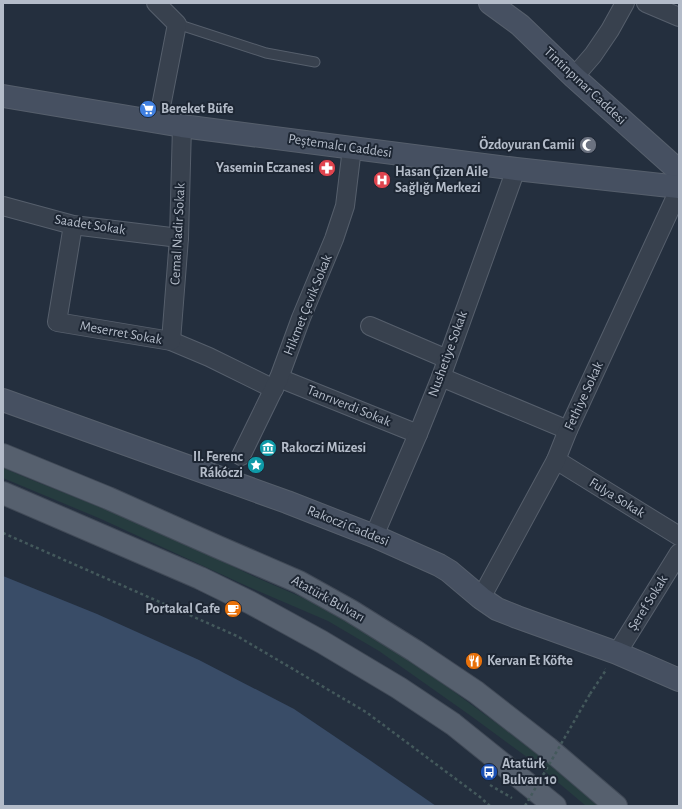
<svg xmlns="http://www.w3.org/2000/svg" width="682" height="809" viewBox="0 0 682 809" font-family="'Alegreya Sans',sans-serif">
  <rect width="100%" height="100%" fill="#242f3e"/>
  <polygon fill="#263c3f" points="3,468 32,480 105,509 207,554 253,576 322,606 385,643 430,674 540,755 600,806 586,806 535,763 471,716 379,651 328,621 249,587 101,519 3,478"/>
  <polygon fill="#394c67" points="3,576 97,614 199,660 294,709 371,761 436,806 3,806"/>
  <g fill="none" stroke-linecap="round" stroke-linejoin="round">
    <defs>
      <polyline id="lane" points="177,24 266,53 315,62"/>
      <g id="street">
        <polyline points="156,3 177,24 158,122"/>
        <polyline points="646,3 679,17"/>
        <polyline points="574,77 593,55 610,30 625,3"/>
        <polyline points="3,206 73,225 179,238"/>
        <polyline points="73,225 57,322 171,341 209,357 274,389"/>
        <polyline points="370,326 447,359"/>
        <polyline points="171,341 179,238 182,126"/>
        <polyline points="441,377 568,430"/>
        <polyline points="279,378 418,434"/>
        <polyline points="241,456 279,378 301,318 334,239 345,206 352,148"/>
        <polyline points="556,460 679,536"/>
        <polyline points="374,536 418,434 441,377 516,169"/>
        <polyline points="481,598 556,460 568,430 679,190"/>
        <polyline points="617,653 679,553"/>
      </g>
      <g id="secondary">
        <polyline points="490,3 520,25 574,77 679,171"/>
        <polyline points="3,96 182,126 516,169 679,187"/>
        <polyline points="3,400 287,502 374,536 439,565 449,571 481,598 497,609 517,617 617,653 679,680"/>
      </g>
      <g id="primary">
        <polyline points="3,455 108,498 218,547 299,582 351,611 415,651 476,692 548,748 616,806"/>
        <polyline points="3,493 200,578 251,603 322,642 399,688 453,724 555,806"/>
      </g>
    </defs>
    <use href="#lane" stroke="#565f6c" stroke-width="11"/>
    <use href="#street" stroke="#565f6c" stroke-width="20"/>
    <use href="#secondary" stroke="#565f6c" stroke-width="24"/>
    <use href="#primary" stroke="#414a57" stroke-width="24"/>
    <g stroke="#44595c" stroke-width="2.5" stroke-dasharray="3 3" stroke-linecap="butt">
      <polyline points="3,533 237,636 366,712 480,797 490,806"/>
      <polyline points="590,694 606,670 605,669"/>
      <polyline points="490,785 512,798"/>
    </g>
    <use href="#lane" stroke="#38414e" stroke-width="9"/>
    <use href="#street" stroke="#38414e" stroke-width="18"/>
    <use href="#secondary" stroke="#465061" stroke-width="22"/>
    <use href="#primary" stroke="#56606e" stroke-width="22"/>
    <polyline stroke="#44595c" stroke-width="2.5" stroke-dasharray="3 3" stroke-linecap="butt" points="525,806 590,694"/>
  </g>
  <defs>
    <symbol id="supermarket-disc" viewBox="-11 -11 22 22"><circle r="9.5" fill="#3f7fe0" stroke="#1d2633"/><path d="M-6-5.5h2.5l.6 2H6L4.5 2H-2.5L-4.4-4H-6ZM-1.5 3.2a1.3 1.3 0 1 0 .1 0ZM3 3.2a1.3 1.3 0 1 0 .1 0Z" fill="#fff"/></symbol>
    <symbol id="mosque-disc" viewBox="-11 -11 22 22"><circle r="9.5" fill="#6b7280" stroke="#1d2633"/><path d="M3.5-4.9A6 6 0 1 0 3.5 4.9A5 5 0 1 1 3.5-4.9Z" fill="#fff"/></symbol>
    <symbol id="pharmacy-disc" viewBox="-11 -11 22 22"><circle r="9.5" fill="#e0444e" stroke="#1d2633"/><path d="M-2-6h4v4h4v4h-4v4h-4v-4h-4v-4h4Z" fill="#fff"/></symbol>
    <symbol id="hospital-disc" viewBox="-11 -11 22 22"><circle r="9.5" fill="#e0444e" stroke="#1d2633"/><path d="M-5-5h3v3.5h4V-5h3V5h-3V1.5h-4V5h-3Z" fill="#fff"/></symbol>
    <symbol id="museum-disc" viewBox="-11 -11 22 22"><circle r="9.5" fill="#0f9aa8" stroke="#1d2633"/><path d="M0-6L6-3V-2H-6V-3ZM-5-1h2V3h-2ZM-1-1h2V3h-2ZM3-1h2V3H3ZM-6 4H6V6H-6Z" fill="#fff"/></symbol>
    <symbol id="sight-disc" viewBox="-11 -11 22 22"><circle r="9.5" fill="#0f9aa8" stroke="#1d2633"/><path d="M0-6L1.8-2.2L6-1.7L2.9 1.2L3.7 5.4L0 3.3L-3.7 5.4L-2.9 1.2L-6-1.7L-1.8-2.2Z" fill="#fff"/></symbol>
    <symbol id="cafe-disc" viewBox="-11 -11 22 22"><circle r="9.5" fill="#e8710a" stroke="#1d2633"/><path d="M-5.5-4.5H6V0H3Q3 3.5 0 3.5H-2.5Q-5.5 3.5-5.5 0ZM3-3.2v2h1.7v-2ZM-6 4.5H4V6H-6Z" fill="#fff"/></symbol>
    <symbol id="restaurant-disc" viewBox="-11 -11 22 22"><circle r="9.5" fill="#e8710a" stroke="#1d2633"/><path d="M-5-6h1v4h1v-4h1v4h1v-4h1v5L-1.5 .5V6h-2V.5L-5-1ZM5-6V6H3V1.5H1.5Q1.5-4 5-6Z" fill="#fff"/></symbol>
    <symbol id="bus-disc" viewBox="-11 -11 22 22"><circle r="9.5" fill="#1a4fb4" stroke="#1d2633"/><path d="M-5-6H5V4H4V6H2V4H-2V6H-4V4H-5ZM-3.5-4V0h7V-4ZM-3.5 1.2v1.5H-2V1.2ZM2 1.2v1.5H3.5V1.2Z" fill="#fff"/></symbol>
  </defs>
  <g fill-rule="evenodd">
    <use href="#supermarket-disc" x="138" y="99" width="20" height="20"/>
    <use href="#mosque-disc" x="578" y="135" width="20" height="20"/>
    <use href="#pharmacy-disc" x="317" y="158" width="20" height="20"/>
    <use href="#hospital-disc" x="372" y="170" width="20" height="20"/>
    <use href="#museum-disc" x="258" y="438" width="20" height="20"/>
    <use href="#sight-disc" x="246" y="455" width="20" height="20"/>
    <use href="#cafe-disc" x="223" y="599" width="20" height="20"/>
    <use href="#restaurant-disc" x="464" y="651" width="20" height="20"/>
    <use href="#bus-disc" x="479" y="762" width="20" height="20"/>
  </g>
  <g text-anchor="middle" dominant-baseline="central" stroke-width="4" stroke-linejoin="round" paint-order="stroke">
    <g font-size="14" fill="#b4bcc9" stroke="#1d2633">
      <text transform="translate(585 86) rotate(43)">Tintinpınar Caddesi</text>
      <text transform="translate(340 146) rotate(8)">Peştemalcı Caddesi</text>
      <text transform="translate(90 225) rotate(9)">Saadet Sokak</text>
      <text transform="translate(178 234) rotate(-87)">Cemal Nadir Sokak</text>
      <text transform="translate(308 305) rotate(-68)">Hikmet Çevik Sokak</text>
      <text transform="translate(121 333) rotate(10)">Meserret Sokak</text>
      <text transform="translate(448 354) rotate(-70)">Nushetiye Sokak</text>
      <text transform="translate(584 396) rotate(-65)">Fethiye Sokak</text>
      <text transform="translate(349 406) rotate(22)">Tanrıverdi Sokak</text>
      <text transform="translate(617 498) rotate(32)">Fulya Sokak</text>
      <text transform="translate(348 526) rotate(22)">Rakoczi Caddesi</text>
      <text transform="translate(328 599) rotate(29)">Atatürk Bulvarı</text>
      <text transform="translate(648 603) rotate(-58)">Şeref Sokak</text>
    </g>
    <g font-size="14" font-weight="bold" fill="#b4bcc9" stroke="#1d2633" text-anchor="start">
      <text x="161" y="109">Bereket Büfe</text>
      <text x="575" y="145" text-anchor="end">Özdoyuran Camii</text>
      <text x="314" y="168" text-anchor="end">Yasemin Eczanesi</text>
      <text x="395" y="172">Hasan Çizen Aile<tspan x="395" dy="16">Sağlığı Merkezi</tspan></text>
      <text x="281" y="448">Rakoczi Müzesi</text>
      <text x="243" y="457" text-anchor="end">II. Ferenc<tspan x="243" dy="16">Rákóczi</tspan></text>
      <text x="220" y="609" text-anchor="end">Portakal Cafe</text>
      <text x="487" y="661">Kervan Et Köfte</text>
      <text x="502" y="764">Atatürk<tspan x="502" dy="16">Bulvarı 10</tspan></text>
    </g>
  </g>
  <rect width="682" height="809" fill="none" stroke="#b4bcc9" stroke-width="8"/>
</svg>
